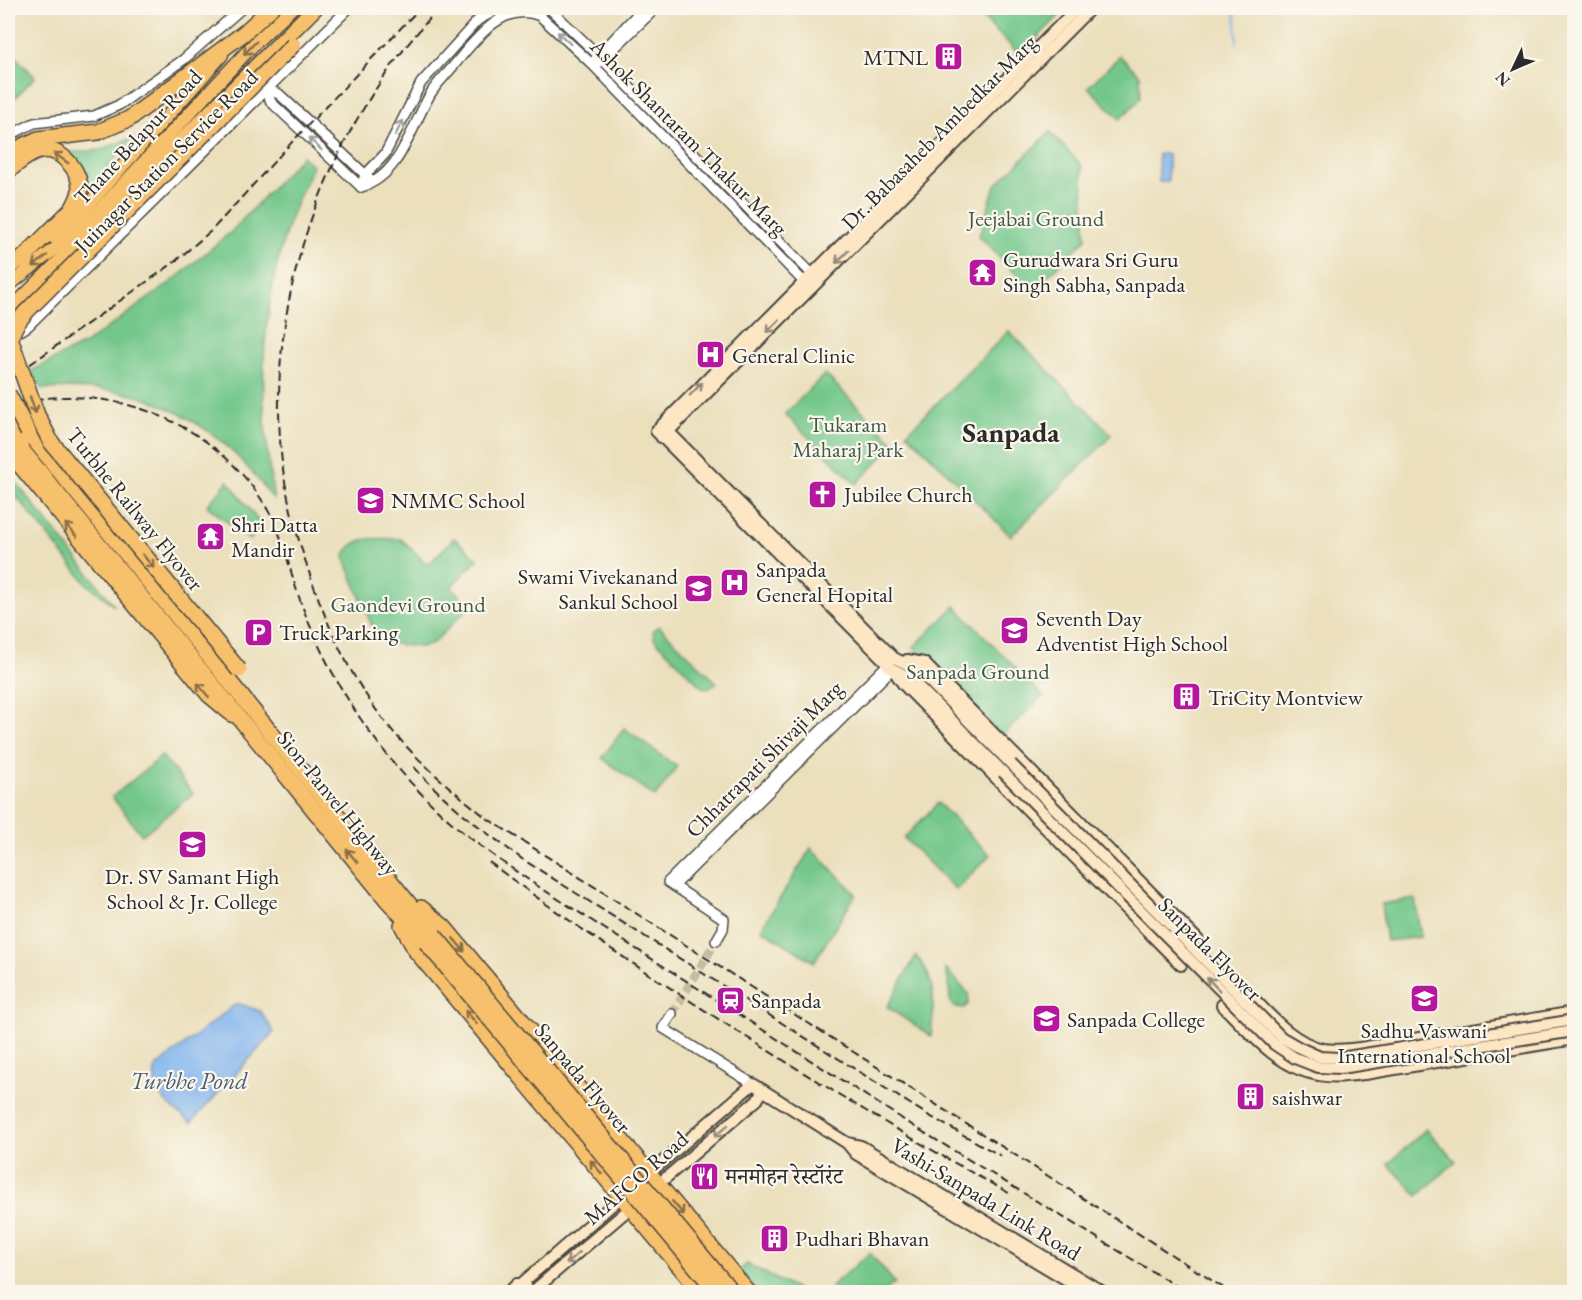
<svg xmlns="http://www.w3.org/2000/svg" width="1582" height="1300" viewBox="0 0 1582 1300" font-family="'EB Garamond','Noto Serif Devanagari',serif">
  <rect width="100%" height="100%" fill="#fbf7ec"/>
  <filter id="ink" filterUnits="userSpaceOnUse"><feTurbulence type="fractalNoise" baseFrequency=".0167" numOctaves="2"/><feDisplacementMap in="SourceGraphic" scale="12" xChannelSelector="R" yChannelSelector="G"/><feConvolveMatrix kernelMatrix="1 2 1 2 8 2 1 2 1" color-interpolation-filters="sRGB"/></filter>
  <filter id="wash" filterUnits="userSpaceOnUse"><feTurbulence type="fractalNoise" baseFrequency=".008" numOctaves="4" result="noise"/><feDisplacementMap in="SourceGraphic" scale="24" xChannelSelector="R" yChannelSelector="G"/><feGaussianBlur stdDeviation="1.35" result="paint"/><feColorMatrix in="noise" values="0 0 0 0 0 0 0 0 0 0 0 0 0 0 0 0 0 1.4 0 .05"/><feComposite in="paint" operator="in"/></filter>
  <g filter="url(#wash)">
    <rect width="100%" height="100%" fill="#ebdfbc"/>
    <g fill="#73c78b" stroke="#4f795b" stroke-width="1.5">
      <polygon points="973,8 1067,8 1020,55"/>
      <polygon points="8,49 35,77 8,105"/>
      <polygon points="1120,56 1140,75 1141,98 1120,119 1088,87"/>
      <polygon points="1050,132 1082,166 1086,239 1032,291 979,236 995,186"/>
      <polygon points="134,137 87,192 67,153 101,150"/>
      <path d="M302 156 313 166C303 189 292 211 285 235 258 326 259 407 274 500 262 484 249 468 235 454 203 421 152 395 106 390 84 387 63 388 42 389L29 372 86 343 170 283 231 232Z"/>
      <polygon points="1009,331 1112,435 1011,536 907,433"/>
      <polygon points="825,374 895,444 856,484 785,414"/>
      <polygon points="8,473 115,606 86,583 8,486"/>
      <polygon points="228,481 262,526 250,540 207,506"/>
      <path d="M454 538 478 559 451 587 470 606 433 643 420 647 395 644 380 637 372 626 344 557C353 533 380 539 401 539L428 565Z"/>
      <polygon points="955,606 1043,696 1002,736 914,647"/>
      <polygon points="659,626 717,683 708,689 703,688 654,639 653,631"/>
      <polygon points="624,728 677,767 655,797 602,758"/>
      <polygon points="162,756 193,794 142,835 112,797"/>
      <polygon points="938,803 990,855 956,890 904,838"/>
      <polygon points="811,848 856,894 814,962 761,929"/>
      <polygon points="1415,899 1421,937 1386,941 1381,904"/>
      <path d="M916 956C938 980 934 1006 931 1036L887 1007Z"/>
      <polygon points="945,968 968,993 969,1003 964,1008 954,1007 950,1002 949,983"/>
      <polygon points="1426,1129 1456,1161 1418,1196 1388,1164"/>
      <polygon points="870,1253 895,1283 883,1292 837,1292 831,1286"/>
      <polygon points="747,1264 801,1292 758,1292 739,1271"/>
    </g>
    <g fill="#80b4ee" stroke="#56708c" stroke-width="1.5">
      <polygon points="1158,154 1168,154 1168,182 1159,182"/>
      <path d="M237 1003 260 1011 274 1032 191 1123C171 1105 151 1098 155 1068Z"/>
    </g>
    <g fill="none" stroke-linecap="round" stroke-linejoin="round">
      <polyline stroke="#80b4ee" stroke-width="2" points="1235,8 1237,42"/>
    </g>
  </g>
  <g filter="url(#ink)">
    <g fill="none" stroke-linecap="round" stroke-linejoin="round">
      <polyline stroke="#c5bb9f" stroke-width="9" stroke-dasharray="9 4.5" stroke-linecap="butt" points="672,1014 716,941"/>
      <defs>
        <g id="tertiary">
          <polyline points="549,8 597,54 811,273 813,279"/>
          <polyline points="596,58 643,8"/>
          <polyline points="600,62 656,8"/>
          <polyline points="266,89 279,94 370,179"/>
          <polyline points="266,89 271,102 361,187"/>
          <polyline points="8,136 34,123 94,116 119,105 183,60 242,8"/>
          <path d="M361 187C401 176 412 124 431 93 437 83 447 74 455 64 475 40 504 0 540 16L593 65 803 281 809 283"/>
          <polyline points="361,187 365,175 385,154 421,83 478,20 500,8"/>
          <polyline points="10,334 22,330 28,326 349,8"/>
          <polyline points="674,886 892,669"/>
          <polyline points="716,941 723,929 724,919 668,882 888,664"/>
          <polyline points="672,1014 663,1028 753,1084"/>
        </g>
        <g id="secondary">
          <polyline points="664,427 894,658 917,669 1011,764"/>
          <polyline points="662,438 1091,8"/>
          <polyline points="907,660 924,663 1198,940"/>
          <polyline points="894,671 903,684 1181,965"/>
          <polyline points="1003,772 909,677 889,667 888,664 656,431 1077,8"/>
          <path d="M1242 987C1265 1009 1290 1042 1323 1049 1335 1051 1348 1049 1360 1048L1574 1012"/>
          <path d="M1222 1005C1249 1032 1279 1069 1319 1075 1334 1078 1349 1076 1365 1074L1574 1039"/>
          <polyline points="848,1143 861,1146 1103,1292"/>
          <polyline points="645,1177 753,1084 847,1143 856,1154 1087,1292"/>
          <polyline points="654,1188 757,1100 763,1090"/>
          <polyline points="521,1284 626,1193"/>
          <polyline points="509,1292 517,1284 526,1285"/>
          <polyline points="532,1292 635,1204"/>
        </g>
        <g id="primary">
          <polyline points="52,237 78,216 222,55"/>
          <polyline points="8,270 28,254"/>
          <polyline points="8,286 86,224 254,44 292,8"/>
          <polyline points="8,453 208,696 232,716"/>
        </g>
        <g id="motorway">
          <polyline points="8,157 23,146 38,139 98,132 129,119 244,33 271,8"/>
          <path d="M8 171C17 164 28 153 40 151 60 146 81 171 80 190 79 197 76 202 73 208L21 260"/>
          <polyline points="8,317 19,303 315,8"/>
          <polyline points="8,417 24,438"/>
          <polyline points="28,432 434,935"/>
          <polyline points="8,433 388,901 426,942"/>
          <polyline points="421,908 444,927 748,1292"/>
          <polyline points="402,925 416,951 701,1292"/>
        </g>
      </defs>
      <use href="#tertiary" stroke="#484641" stroke-width="12"/>
      <use href="#secondary" stroke="#484641" stroke-width="14"/>
      <use href="#primary" stroke="#484641" stroke-width="15"/>
      <use href="#motorway" stroke="#484641" stroke-width="18"/>
      <use href="#tertiary" stroke="#fff" stroke-width="9"/>
      <use href="#secondary" stroke="#fce6c4" stroke-width="10"/>
      <use href="#primary" stroke="#f7c06c" stroke-width="12"/>
      <use href="#motorway" stroke="#f7c06c" stroke-width="15"/>
      <g stroke="#2b2b2b" stroke-width="2" stroke-dasharray="9 4.5" stroke-linecap="butt">
        <path d="M439 8C332 124 270 279 280 438 282 482 294 527 308 569 323 614 341 658 368 698 400 747 443 783 488 819L1230 1292"/>
        <polyline points="8,380 172,264 212,230 293,141 420,8"/>
        <path d="M8 405C106 378 218 421 269 512 284 538 289 569 299 597 314 640 335 681 360 718 391 764 430 807 474 841 493 856 513 869 533 883L915 1127 1186 1292"/>
        <path d="M414 767C446 803 484 831 522 859L926 1114 1001 1156"/>
        <path d="M489 862C572 925 660 982 748 1038 834 1092 920 1145 1009 1193"/>
      </g>
      <defs>
        <g id="secondary-bridge">
          <polyline points="1011,764 1281,1037 1300,1048 1320,1057 1340,1058 1574,1020"/>
          <polyline points="1003,772 1274,1044 1295,1058 1318,1067 1341,1068 1574,1031"/>
        </g>
        <g id="motorway-bridge">
          <polyline points="8,394 28,432"/>
          <path d="M239 670 51 442 37 415 11 341C11 329 20 319 27 311L293 45"/>
          <polyline points="434,935 732,1292"/>
          <polyline points="426,942 717,1292"/>
        </g>
      </defs>
      <use href="#secondary-bridge" stroke="#484641" stroke-width="14" stroke-linecap="butt"/>
      <use href="#motorway-bridge" stroke="#484641" stroke-width="18" stroke-linecap="butt"/>
      <use href="#secondary-bridge" stroke="#fce6c4" stroke-width="10"/>
      <use href="#motorway-bridge" stroke="#f7c06c" stroke-width="15"/>
    </g>
    <defs><path id="oneway-shaft" d="M-6 0H5M1.5-3L5.5 0L1.5 3" fill="none" stroke-width="1.6" stroke-linecap="round" stroke-linejoin="round" transform="scale(1.5)"/></defs>
    <g stroke="#a0a0a0">
      <use href="#oneway-shaft" transform="translate(564 38) rotate(-137)"/>
      <use href="#oneway-shaft" transform="translate(399 128) rotate(-63)"/>
      <use href="#oneway-shaft" transform="translate(315 144) rotate(-137)"/>
    </g>
    <g stroke="#876e48">
      <use href="#oneway-shaft" transform="translate(250 48) rotate(134)"/>
      <use href="#oneway-shaft" transform="translate(61 158) rotate(-145)"/>
      <use href="#oneway-shaft" transform="translate(40 261) rotate(141)"/>
      <use href="#oneway-shaft" transform="translate(33 405) rotate(71)"/>
      <use href="#oneway-shaft" transform="translate(71 530) rotate(-130)"/>
      <use href="#oneway-shaft" transform="translate(148 561) rotate(50)"/>
      <use href="#oneway-shaft" transform="translate(203 690) rotate(-129)"/>
      <use href="#oneway-shaft" transform="translate(352 856) rotate(-129)"/>
      <use href="#oneway-shaft" transform="translate(459 945) rotate(50)"/>
      <use href="#oneway-shaft" transform="translate(471 1017) rotate(-130)"/>
      <use href="#oneway-shaft" transform="translate(596 1167) rotate(-130)"/>
      <use href="#oneway-shaft" transform="translate(678 1208) rotate(50)"/>
    </g>
    <g stroke="#948878">
      <use href="#oneway-shaft" transform="translate(842 257) rotate(135)"/>
      <use href="#oneway-shaft" transform="translate(773 326) rotate(135)"/>
      <use href="#oneway-shaft" transform="translate(696 389) rotate(-46)"/>
      <use href="#oneway-shaft" transform="translate(1213 984) rotate(-135)"/>
      <use href="#oneway-shaft" transform="translate(721 1131) rotate(139)"/>
      <use href="#oneway-shaft" transform="translate(573 1258) rotate(139)"/>
    </g>
  </g>
  <defs>
    <symbol id="building-square" viewBox="-11 -11 22 22"><rect x="-9" y="-9" width="18" height="18" rx="4" fill="#b5179e" stroke="#fbf7ec"/><path d="M-4-6H4V6H1V3H-1V6H-4ZM-2.5-4.3h1.7v1.8h-1.7ZM.8-4.3h1.7v1.8H.8ZM-2.5-1h1.7V.8h-1.7ZM.8-1h1.7V.8H.8Z" fill="#fff"/></symbol>
    <symbol id="temple-square" viewBox="-11 -11 22 22"><rect x="-9" y="-9" width="18" height="18" rx="4" fill="#b5179e" stroke="#fbf7ec"/><path d="M0-6L5-2H3V0L6.5 2.5H4V6H1.5V3h-3V6H-4V2.5H-6.5L-3 0V-2H-5Z" fill="#fff"/></symbol>
    <symbol id="hospital-square" viewBox="-11 -11 22 22"><rect x="-9" y="-9" width="18" height="18" rx="4" fill="#b5179e" stroke="#fbf7ec"/><path d="M-5-5h3v3.5h4V-5h3V5h-3V1.5h-4V5h-3Z" fill="#fff"/></symbol>
    <symbol id="church-square" viewBox="-11 -11 22 22"><rect x="-9" y="-9" width="18" height="18" rx="4" fill="#b5179e" stroke="#fbf7ec"/><path d="M-1.2-6h2.4v3.5h3.3v2.4h-3.3V6h-2.4V-.1h-3.3v-2.4h3.3Z" fill="#fff"/></symbol>
    <symbol id="school-square" viewBox="-11 -11 22 22"><rect x="-9" y="-9" width="18" height="18" rx="4" fill="#b5179e" stroke="#fbf7ec"/><path d="M0-5L7-2L0 1L-7-2ZM-4 1L0 2.5L4 1V4Q0 6-4 4Z" fill="#fff"/></symbol>
    <symbol id="parking-square" viewBox="-11 -11 22 22"><rect x="-9" y="-9" width="18" height="18" rx="4" fill="#b5179e" stroke="#fbf7ec"/><path d="M-3.5-5.5H1a3.5 3.5 0 0 1 0 7H-1V5.5H-3.5ZM-1-3.4V-.6H.8a1.4 1.4 0 0 0 0-2.8Z" fill="#fff"/></symbol>
    <symbol id="station-square" viewBox="-11 -11 22 22"><rect x="-9" y="-9" width="18" height="18" rx="4" fill="#b5179e" stroke="#fbf7ec"/><path d="M-3-6H3Q5-6 5-4V2Q5 4 3 4L4.5 6H3L1.5 4h-3L-3 6H-4.5L-3 4Q-5 4-5 2V-4Q-5-6-3-6ZM-3.5-4v3h7v-3ZM-3.5 1v1.5H-2V1ZM2 1v1.5H3.5V1Z" fill="#fff"/></symbol>
    <symbol id="university-square" viewBox="-11 -11 22 22"><rect x="-9" y="-9" width="18" height="18" rx="4" fill="#b5179e" stroke="#fbf7ec"/><path d="M0-5L7-2L0 1L-7-2ZM-4 1L0 2.5L4 1V4Q0 6-4 4Z" fill="#fff"/></symbol>
    <symbol id="restaurant-square" viewBox="-11 -11 22 22"><rect x="-9" y="-9" width="18" height="18" rx="4" fill="#b5179e" stroke="#fbf7ec"/><path d="M-5-6h1v4h1v-4h1v4h1v-4h1v5L-1.5 .5V6h-2V.5L-5-1ZM5-6V6H3V1.5H1.5Q1.5-4 5-6Z" fill="#fff"/></symbol>
  </defs>
  <g fill-rule="evenodd">
    <use href="#building-square" x="932" y="40" width="33" height="33"/>
    <use href="#temple-square" x="966" y="256" width="33" height="33"/>
    <use href="#hospital-square" x="694" y="338" width="33" height="33"/>
    <use href="#church-square" x="806" y="478" width="33" height="33"/>
    <use href="#school-square" x="354" y="484" width="33" height="33"/>
    <use href="#temple-square" x="194" y="520" width="33" height="33"/>
    <use href="#hospital-square" x="718" y="566" width="33" height="33"/>
    <use href="#school-square" x="682" y="572" width="33" height="33"/>
    <use href="#school-square" x="998" y="614" width="33" height="33"/>
    <use href="#parking-square" x="242" y="616" width="33" height="33"/>
    <use href="#building-square" x="1170" y="680" width="33" height="33"/>
    <use href="#school-square" x="176" y="828" width="33" height="33"/>
    <use href="#school-square" x="1408" y="982" width="33" height="33"/>
    <use href="#station-square" x="714" y="984" width="33" height="33"/>
    <use href="#university-square" x="1030" y="1002" width="33" height="33"/>
    <use href="#building-square" x="1234" y="1080" width="33" height="33"/>
    <use href="#restaurant-square" x="688" y="1160" width="33" height="33"/>
    <use href="#building-square" x="758" y="1222" width="33" height="33"/>
  </g>
  <g text-anchor="middle" dominant-baseline="central" stroke-width="4.5" stroke-linejoin="round" paint-order="stroke">
    <g font-size="22" fill="#2b2b2b" stroke="#fbf7ec" text-anchor="start">
      <text x="928" y="57" text-anchor="end">MTNL</text>
      <text x="1003" y="259">Gurudwara Sri Guru<tspan x="1003" dy="25">Singh Sabha, Sanpada</tspan></text>
      <text x="732" y="355">General Clinic</text>
      <text x="844" y="494">Jubilee Church</text>
      <text x="391" y="500">NMMC School</text>
      <text x="231" y="524">Shri Datta<tspan x="231" dy="25">Mandir</tspan></text>
      <text x="756" y="569">Sanpada<tspan x="756" dy="25">General Hopital</tspan></text>
      <text x="678" y="576" text-anchor="end">Swami Vivekanand<tspan x="678" dy="25">Sankul School</tspan></text>
      <text x="1036" y="618">Seventh Day<tspan x="1036" dy="25">Adventist High School</tspan></text>
      <text x="279" y="632">Truck Parking</text>
      <text x="1208" y="697">TriCity Montview</text>
      <text x="192" y="876" text-anchor="middle">Dr. SV Samant High<tspan x="192" dy="25">School &amp; Jr. College</tspan></text>
      <text x="751" y="1000">Sanpada</text>
      <text x="1067" y="1019">Sanpada College</text>
      <text x="1424" y="1030" text-anchor="middle">Sadhu Vaswani<tspan x="1424" dy="25">International School</tspan></text>
      <text x="1272" y="1097">saishwar</text>
      <text x="725" y="1176">मनमोहन रेस्टॉरंट</text>
      <text x="795" y="1238">Pudhari Bhavan</text>
    </g>
    <g font-size="22" fill="#2b2b2b" stroke="#fbf7ec">
      <text transform="translate(939 132) rotate(-45)">Dr. Babasaheb Ambedkar Marg</text>
      <text transform="translate(138 137) rotate(-47)">Thane Belapur Road</text>
      <text transform="translate(689 137) rotate(45)">Ashok Shantaram Thakur Marg</text>
      <text transform="translate(166 161) rotate(-45)">Juinagar Station Service Road</text>
      <text transform="translate(135 509) rotate(51)">Turbhe Railway Flyover</text>
      <text transform="translate(764 759) rotate(-45)">Chhatrapati Shivaji Marg</text>
      <text transform="translate(338 803) rotate(51)">Sion-Panvel Highway</text>
      <text transform="translate(1210 949) rotate(45)">Sanpada Flyover</text>
      <text transform="translate(583 1078) rotate(50)">Sanpada Flyover</text>
      <text transform="translate(636 1178) rotate(-41)">MAFCO Road</text>
      <text transform="translate(986 1199) rotate(31)">Vashi-Sanpada Link Road</text>
    </g>
    <g font-size="22" fill="#415a48" stroke="#fbf7ec">
      <text x="1036" y="218">Jeejabai Ground</text>
      <text x="848" y="424">Tukaram<tspan x="848" dy="25">Maharaj Park</tspan></text>
      <text x="408" y="604">Gaondevi Ground</text>
      <text x="978" y="671">Sanpada Ground</text>
    </g>
    <g font-size="24" font-style="italic" fill="#495b6f" stroke="#fbf7ec">
      <text x="189" y="1080">Turbhe Pond</text>
    </g>
    <g font-size="28" font-weight="bold" fill="#2b2b2b" stroke="#fbf7ec">
      <text x="1011" y="432">Sanpada</text>
    </g>
  </g>
  <rect width="1582" height="1300" fill="none" stroke="#fbf7ec" stroke-width="30"/>
  <g transform="translate(1513 69) rotate(226)" stroke="#fbf7ec" stroke-width="4.5" paint-order="stroke">
  <path d="M0-4.5L10 22L0 15L-10 22Z" fill="#2b2b2b"/>
  <text y="-9" font-size="16" font-weight="bold" text-anchor="middle" fill="#2b2b2b">N</text>
  </g>
</svg>
